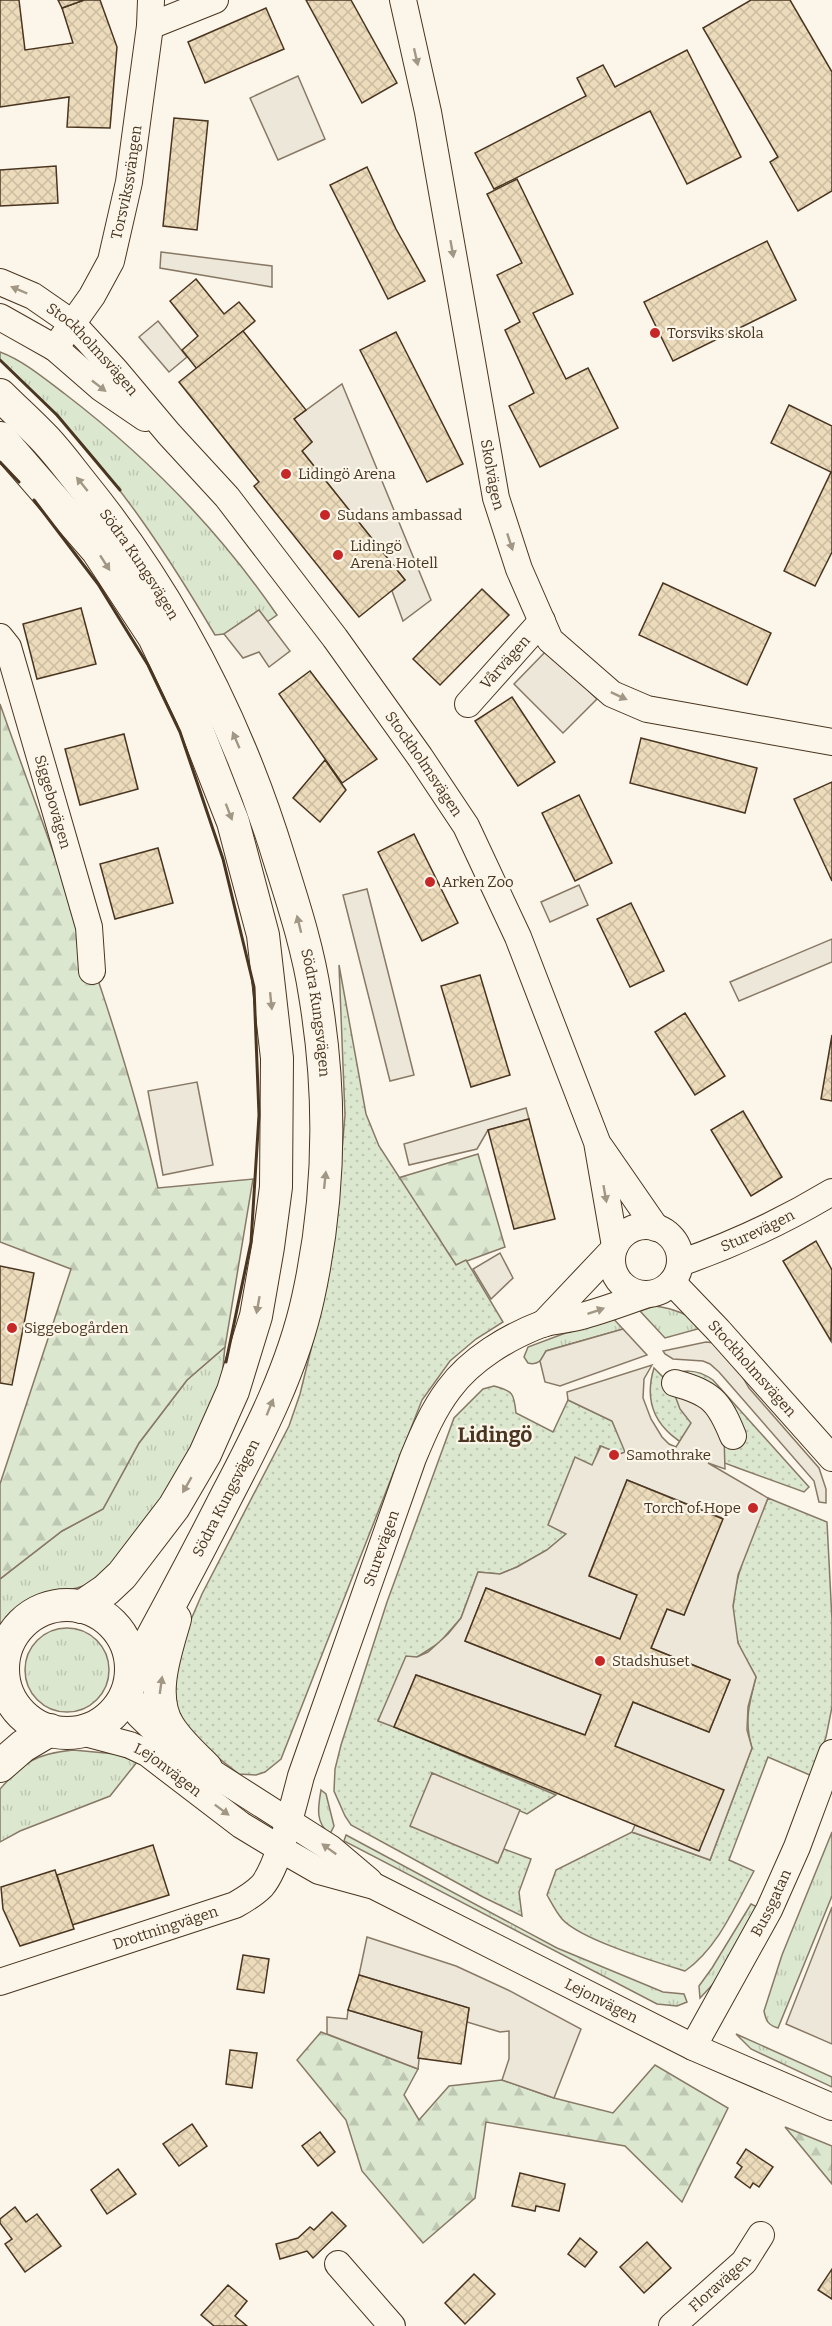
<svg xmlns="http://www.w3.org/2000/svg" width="832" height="2326" viewBox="0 0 832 2326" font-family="Bitter,serif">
  <defs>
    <pattern id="grass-tufts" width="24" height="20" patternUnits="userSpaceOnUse" patternTransform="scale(1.5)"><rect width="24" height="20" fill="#dce7d0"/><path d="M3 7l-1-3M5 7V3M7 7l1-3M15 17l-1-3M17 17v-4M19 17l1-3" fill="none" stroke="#bec7b2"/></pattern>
    <pattern id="forest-firs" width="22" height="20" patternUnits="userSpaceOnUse" patternTransform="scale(1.5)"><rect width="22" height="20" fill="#dce7d0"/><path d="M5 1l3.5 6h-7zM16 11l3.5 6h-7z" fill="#bec7b2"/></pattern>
    <pattern id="park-dots" width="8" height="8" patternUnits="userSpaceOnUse" patternTransform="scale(1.5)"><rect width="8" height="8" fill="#dce7d0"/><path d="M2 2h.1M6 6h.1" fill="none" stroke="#bec7b2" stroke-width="1.8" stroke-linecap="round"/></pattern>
    <pattern id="building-cross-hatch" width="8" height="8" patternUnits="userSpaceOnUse" patternTransform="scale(1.5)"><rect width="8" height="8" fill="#ecdcbc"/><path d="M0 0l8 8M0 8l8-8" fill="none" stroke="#ccbda1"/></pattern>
  </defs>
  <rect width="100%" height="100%" fill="#fbf6e9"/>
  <g fill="url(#grass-tufts)" stroke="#887966" stroke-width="1.5">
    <path d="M0 352C24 361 45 379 65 394 146 456 220 532 277 615L267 622 259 610 224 634 215 635C169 557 119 481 56 415 38 396 19 378 0 360Z"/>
    <path d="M655 1306C675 1309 688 1314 705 1327L665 1338 640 1311Z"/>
    <path d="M611 1316 623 1329 546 1351C542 1359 539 1366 528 1363L524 1357 528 1347Z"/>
    <path d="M225 1347C223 1362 223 1379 219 1393 203 1439 130 1561 88 1584 74 1591 55 1591 39 1596 23 1601 11 1614 0 1626V1579L62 1531 103 1509 139 1443 187 1380Z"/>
    <circle cx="67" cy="1670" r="42"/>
    <path d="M73 1750 116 1754 137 1762 110 1796 20 1831 0 1842V1789C25 1761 36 1754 73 1750Z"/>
    <path d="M321 1790 326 1794 334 1826 330 1834C315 1823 318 1807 321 1790Z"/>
    <path d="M832 1832V1896L778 2028C768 2025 766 2021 764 2011L782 1955Z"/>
    <polygon points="346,1835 557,1948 663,1992 684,1994 687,2002 677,2006 657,2004 344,1841"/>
    <polygon points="751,1904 757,1907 715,1982 700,1998 699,1986 712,1968"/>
    <polygon points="736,2034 832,2077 832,2087 751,2049"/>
  </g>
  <g fill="url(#forest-firs)" stroke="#887966" stroke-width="1.5">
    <path d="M0 704C56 863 120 1023 158 1188L253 1179 225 1347 187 1380 139 1443 103 1509 62 1531 0 1579V1484L71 1269 0 1242Z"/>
    <polygon points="478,1154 505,1247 456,1265 398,1178"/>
    <polygon points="321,2032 418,2069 404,2095 419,2120 449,2086 502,2080 554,2098 613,2113 655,2065 728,2108 682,2202 625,2146 486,2122 475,2198 423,2243 362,2171 346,2120 297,2060"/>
    <polygon points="785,2127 832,2146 832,2184"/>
  </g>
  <g fill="url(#park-dots)" stroke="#887966" stroke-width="1.5">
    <polygon points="339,965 366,1114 379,1146 456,1265 466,1260 503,1322 476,1339 450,1361 422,1400 281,1759 265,1772 256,1775 239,1774 189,1735 170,1692 178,1650 202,1594 289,1426 300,1394 322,1305 337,1210 345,1115"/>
    <path d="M654 1368 664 1378C682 1369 696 1368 713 1380L809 1487 804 1492C782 1484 760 1476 738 1468 691 1451 635 1430 654 1368Z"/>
    <path d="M494 1386C513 1391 514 1393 516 1413L553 1432 568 1400 612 1421 626 1452 620 1454 600 1446 566 1534 547 1550 517 1567 500 1574 478 1572 461 1618 439 1643 417 1657 378 1720 556 1795 527 1814 432 1773 497 1863 504 1849 531 1859 519 1892 522 1916 483 1897 351 1825 345 1816 334 1791 335 1769 341 1745 387 1602 454 1418 483 1389Z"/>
    <path d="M768 1498 827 1522 832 1620V1707L826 1737 812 1776 768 1757 729 1860 754 1871C735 1906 718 1948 685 1971 656 1962 581 1940 562 1919 556 1912 551 1902 547 1895L556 1870 632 1832 710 1860 752 1748C744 1721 749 1704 756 1677 751 1667 744 1656 739 1645 720 1599 751 1540 768 1498Z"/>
  </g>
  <g fill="#ede7d9" stroke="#887966" stroke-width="1.5">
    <polygon points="298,76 325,139 278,160 250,98"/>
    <polygon points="161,252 272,266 272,287 160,268"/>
    <polygon points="158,321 187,357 169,372 139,337"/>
    <polygon points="342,384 431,600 403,621 392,591 405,580 302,451 312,442 294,419"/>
    <polygon points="259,610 290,651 269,667 259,652 243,658 224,634"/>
    <polygon points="547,650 597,699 563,733 514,684"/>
    <polygon points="579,885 588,905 550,922 541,902"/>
    <polygon points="367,889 414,1075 390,1081 343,895"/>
    <polygon points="832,939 832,962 739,1001 730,982"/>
    <polygon points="197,1082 213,1165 163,1175 148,1091"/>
    <polygon points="526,1108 529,1119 488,1130 477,1149 409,1165 404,1144"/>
    <polygon points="500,1253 513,1278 491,1299 473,1269"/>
    <polygon points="623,1329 647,1355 560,1386 545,1382 540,1361 546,1351"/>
    <polygon points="706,1342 715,1343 730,1355 749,1388 819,1468 826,1489 826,1503 819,1502 814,1481 719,1372 710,1364 703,1361 673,1359 665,1354 663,1351"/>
    <polygon points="652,1365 644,1379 643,1398 651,1419 662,1437 669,1444 676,1447 691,1423 680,1409 674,1393 698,1391 724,1436 725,1469 708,1463 768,1498 738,1575 733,1606 738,1643 756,1677 748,1707 747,1730 752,1748 710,1860 632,1832 635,1825 699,1849 615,1746 633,1702 709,1732 730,1680 651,1648 667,1609 684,1615 722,1518 627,1480 589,1575 637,1595 620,1639 486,1588 465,1641 601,1695 585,1735 416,1675 394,1727 378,1721 406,1656 417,1657 428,1652 448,1634 461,1618 478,1572 500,1574 517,1567 547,1550 566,1534 548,1525 575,1457 592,1465 601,1446 620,1454 625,1452 612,1421 568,1400 567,1392"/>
    <polygon points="432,1773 520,1810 498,1863 410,1826"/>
    <polygon points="832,1907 832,2044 786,2024"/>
    <polygon points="367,1937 456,1966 508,1990 581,2029 554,2098 502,2080 509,2059 509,2031 500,2032 467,2022 469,2008 359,1975"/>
    <polygon points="348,2010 422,2032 418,2069 327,2034 327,2017 347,2019"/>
  </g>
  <g fill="url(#building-cross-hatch)" stroke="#4a3520" stroke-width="1.5">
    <polygon points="0,0 19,0 25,50 73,43 62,8 84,0 100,0 117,47 110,128 67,127 69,97 0,107"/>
    <polygon points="58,0 84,0 62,8"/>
    <polygon points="306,0 351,0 397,83 362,103"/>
    <polygon points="751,0 790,0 832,72 832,191 798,211 770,162 778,157 703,28"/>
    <polygon points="266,8 284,49 205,83 188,42"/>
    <polygon points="687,50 741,157 687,184 650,111 494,189 475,153 586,96 577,78 603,65 615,87"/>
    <polygon points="174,118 208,121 197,230 163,226"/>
    <polygon points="56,166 58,203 0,206 0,170"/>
    <polygon points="367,167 396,229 425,281 388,299 330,185"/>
    <polygon points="517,179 573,294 533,313 566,379 588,368 618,428 540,467 509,406 534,393 505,330 520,322 497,275 522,263 487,194"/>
    <polygon points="767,241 796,300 673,361 644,302"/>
    <polygon points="196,279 224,314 239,302 255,321 197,369 182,350 198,336 170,301"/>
    <polygon points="243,331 306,410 294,419 312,442 302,451 405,580 359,617 254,486 259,482 179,382"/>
    <polygon points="396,332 463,464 427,482 360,350"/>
    <polygon points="789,405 832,426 832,552 815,586 784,571 831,472 771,443"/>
    <polygon points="663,583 771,633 747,685 639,635"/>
    <polygon points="482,589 509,615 440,685 413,659"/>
    <polygon points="81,608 96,664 37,679 23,624"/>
    <polygon points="310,671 377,759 342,783 279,694"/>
    <polygon points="512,697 555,762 518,786 475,721"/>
    <polygon points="124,734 138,789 80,805 65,749"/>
    <polygon points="641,738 757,768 745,813 630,783"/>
    <polygon points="325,760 346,790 320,822 293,798"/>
    <polygon points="832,782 832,881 794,799"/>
    <polygon points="579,795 612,863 575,881 542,813"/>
    <polygon points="414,834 458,923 422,941 378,852"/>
    <polygon points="158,848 173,903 115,919 100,864"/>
    <polygon points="631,903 664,971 630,987 597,919"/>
    <polygon points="480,975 510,1075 471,1087 441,986"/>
    <polygon points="685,1013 725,1076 695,1095 655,1032"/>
    <polygon points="832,1035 832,1101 821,1099"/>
    <polygon points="743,1111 782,1177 751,1196 711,1130"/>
    <polygon points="529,1119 555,1219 514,1229 488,1130"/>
    <polygon points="816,1241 832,1270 831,1341 783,1261"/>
    <polygon points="0,1266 34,1273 12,1385 0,1383"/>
    <polygon points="627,1480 723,1519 684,1615 667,1609 651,1648 730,1680 709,1732 633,1702 615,1746 724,1790 699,1851 394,1727 416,1675 585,1735 601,1695 465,1641 486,1588 620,1639 637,1595 589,1576"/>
    <polygon points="153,1845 169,1895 72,1925 57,1875"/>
    <polygon points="55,1870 74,1929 20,1946 3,1909 1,1887"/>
    <polygon points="243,1955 269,1959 264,1993 237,1989"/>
    <polygon points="359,1975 469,2008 461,2064 418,2058 422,2032 348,2010"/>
    <polygon points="230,2050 257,2053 252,2088 226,2084"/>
    <polygon points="192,2124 207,2146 179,2166 163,2144"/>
    <polygon points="320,2132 335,2152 318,2166 302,2146"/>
    <polygon points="746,2149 773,2167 759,2187 753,2183 750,2188 735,2177 742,2167 737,2163"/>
    <polygon points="118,2169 136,2194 107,2214 91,2190"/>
    <polygon points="520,2173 565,2184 559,2211 536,2206 535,2211 512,2206"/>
    <polygon points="15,2207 26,2222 37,2214 61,2246 25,2272 5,2244 12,2239 0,2223 0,2219"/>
    <polygon points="332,2212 346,2226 313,2258 307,2251 280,2259 276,2244 298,2238 310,2227 314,2230"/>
    <polygon points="580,2238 597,2252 585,2267 568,2254"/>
    <polygon points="647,2242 671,2268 644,2293 620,2267"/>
    <polygon points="832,2269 832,2299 818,2290"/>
    <polygon points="474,2274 495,2294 465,2324 445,2303"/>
    <polygon points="228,2285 247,2301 235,2316 247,2326 214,2326 201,2315"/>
  </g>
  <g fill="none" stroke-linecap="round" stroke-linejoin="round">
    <defs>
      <g id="minor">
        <path id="s1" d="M403 0 428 112 496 498 519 569 550 640 612 694 647 709 832 742"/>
        <polyline points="150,26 215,0"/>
        <path id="s2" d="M0 282 33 296 72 323 116 371 169 434 227 497 335 638 420 757 466 826 518 937 597 1142 615 1246"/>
        <polyline points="0,317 55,348 101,388 145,418"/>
        <path id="s3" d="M55 348 92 296 111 261 129 182 150 26 151 0"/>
        <path id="s4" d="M0 637 8 647 89 927 92 971"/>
        <path id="s5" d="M468 704 542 621"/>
        <polyline points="600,1147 656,1228"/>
        <circle cx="646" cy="1260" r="34"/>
        <path id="s6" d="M680 1263C732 1245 784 1221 832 1192"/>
        <path id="s7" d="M672 1282 718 1330 832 1458"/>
        <polyline points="543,1324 613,1250"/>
        <path d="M675 1383C711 1393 719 1401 733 1436"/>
        <polyline points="128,1690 139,1715 172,1747 330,1848 369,1881"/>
        <path id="s8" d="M81 1732 130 1745 147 1753 241 1825 279 1848 319 1871 374 1886 693 2047 832 2107"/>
        <path id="s9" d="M0 1982 235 1905C244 1900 254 1894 262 1886 279 1866 294 1803 301 1776L413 1458C423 1434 433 1410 449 1389 471 1359 508 1337 542 1324 554 1320 567 1320 578 1317 602 1311 625 1302 648 1294"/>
        <path id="s10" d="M693 2047 769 1910 797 1847 832 1753"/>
        <polyline points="338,2264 392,2326"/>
        <path id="s11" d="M672 2326 744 2262 761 2235"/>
      </g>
      <g id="major">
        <path id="s12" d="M0 395C15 410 31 424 46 440 59 454 70 469 82 484 172 595 237 721 279 858 293 903 308 948 315 995 332 1096 330 1198 308 1298 293 1367 260 1432 227 1495 196 1556 164 1616 131 1676"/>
        <polyline points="0,438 97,550 154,637 192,717 233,822 263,935 277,1058 276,1187 268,1247 256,1316 233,1391 205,1454 174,1507 122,1575 106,1590 81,1607"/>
        <circle cx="67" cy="1669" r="64"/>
        <path d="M175 1619C166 1651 149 1696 169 1727 179 1743 193 1755 206 1768"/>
        <polyline points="0,1766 23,1746 50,1730"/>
      </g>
    </defs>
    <use href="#minor" stroke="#4a3520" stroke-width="28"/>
    <use href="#major" stroke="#4a3520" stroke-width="34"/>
    <use href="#minor" stroke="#fbf6e9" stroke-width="26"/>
    <use href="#major" stroke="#fbf6e9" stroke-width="32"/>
    <g stroke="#4a3520" stroke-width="3">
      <polyline points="0,360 57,415 120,490"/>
      <polyline points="0,462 19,482"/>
      <polyline points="34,500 98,584 148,665 180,732 223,859 254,987 259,1115 251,1242 226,1362"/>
    </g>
  </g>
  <defs><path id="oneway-solid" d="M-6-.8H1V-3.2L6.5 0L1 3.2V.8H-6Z" transform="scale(1.5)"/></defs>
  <g fill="#a29684">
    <use href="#oneway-solid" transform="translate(416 57) rotate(77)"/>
    <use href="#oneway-solid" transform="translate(452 249) rotate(80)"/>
    <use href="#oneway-solid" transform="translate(19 290) rotate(-157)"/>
    <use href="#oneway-solid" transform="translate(99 386) rotate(38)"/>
    <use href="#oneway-solid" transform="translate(82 484) rotate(-129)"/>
    <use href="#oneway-solid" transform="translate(510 542) rotate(72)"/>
    <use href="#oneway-solid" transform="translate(105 563) rotate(57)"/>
    <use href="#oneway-solid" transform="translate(619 696) rotate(25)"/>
    <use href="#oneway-solid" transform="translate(236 740) rotate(-113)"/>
    <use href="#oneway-solid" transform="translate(229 812) rotate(69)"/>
    <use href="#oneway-solid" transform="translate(299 924) rotate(-104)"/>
    <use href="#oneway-solid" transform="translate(271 1001) rotate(84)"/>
    <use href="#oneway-solid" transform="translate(325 1180) rotate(-84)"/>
    <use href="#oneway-solid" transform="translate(605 1194) rotate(80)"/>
    <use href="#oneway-solid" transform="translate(258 1305) rotate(100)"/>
    <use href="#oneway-solid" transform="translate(596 1311) rotate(-19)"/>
    <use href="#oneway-solid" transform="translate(270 1407) rotate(-68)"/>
    <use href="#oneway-solid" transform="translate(187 1485) rotate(120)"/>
    <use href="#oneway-solid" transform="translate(161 1685) rotate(-82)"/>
    <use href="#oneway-solid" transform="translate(222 1810) rotate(37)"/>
    <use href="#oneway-solid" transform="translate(329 1849) rotate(-144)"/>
  </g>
  <g fill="#c62828" stroke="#fbf6e9" stroke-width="2">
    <circle cx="655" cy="333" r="6"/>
    <circle cx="286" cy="474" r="6"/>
    <circle cx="325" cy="515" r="6"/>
    <circle cx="338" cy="555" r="6"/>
    <circle cx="430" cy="882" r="6"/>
    <circle cx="12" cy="1328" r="6"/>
    <circle cx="614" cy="1455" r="6"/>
    <circle cx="753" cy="1508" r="6"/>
    <circle cx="600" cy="1661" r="6"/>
  </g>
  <g text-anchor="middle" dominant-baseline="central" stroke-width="4.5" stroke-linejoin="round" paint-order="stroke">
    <g font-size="15" fill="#4a3520" stroke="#fbf6e9">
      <text stroke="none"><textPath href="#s3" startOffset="184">Torsvikssvängen</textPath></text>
      <text stroke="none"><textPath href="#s2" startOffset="116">Stockholmsvägen</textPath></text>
      <text stroke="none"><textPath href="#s1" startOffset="483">Skolvägen</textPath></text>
      <text stroke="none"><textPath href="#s12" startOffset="220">Södra Kungsvägen</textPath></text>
      <text stroke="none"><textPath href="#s5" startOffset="56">Vårvägen</textPath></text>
      <text stroke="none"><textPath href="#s2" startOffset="648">Stockholmsvägen</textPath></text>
      <text stroke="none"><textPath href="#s4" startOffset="174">Siggebovägen</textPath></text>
      <text stroke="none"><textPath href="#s12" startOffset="706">Södra Kungsvägen</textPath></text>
      <text stroke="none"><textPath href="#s6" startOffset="84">Sturevägen</textPath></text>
      <text stroke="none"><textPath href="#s7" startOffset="118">Stockholmsvägen</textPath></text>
      <text transform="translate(226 1498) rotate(-63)">Södra Kungsvägen</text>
      <text stroke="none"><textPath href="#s9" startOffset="639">Sturevägen</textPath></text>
      <text stroke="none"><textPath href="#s8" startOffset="96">Lejonvägen</textPath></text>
      <text stroke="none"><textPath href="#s10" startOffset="164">Bussgatan</textPath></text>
      <text stroke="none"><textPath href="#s9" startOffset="174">Drottningvägen</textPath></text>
      <text stroke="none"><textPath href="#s8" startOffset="590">Lejonvägen</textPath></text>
      <text stroke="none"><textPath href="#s11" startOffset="64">Floravägen</textPath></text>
    </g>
    <g font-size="15" fill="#4a3520" stroke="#fbf6e9" text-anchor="start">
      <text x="667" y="333">Torsviks skola</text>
      <text x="298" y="474">Lidingö Arena</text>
      <text x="337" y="515">Sudans ambassad</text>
      <text x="350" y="546">Lidingö<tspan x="350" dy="17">Arena Hotell</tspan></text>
      <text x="442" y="882">Arken Zoo</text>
      <text x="24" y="1328">Siggebogården</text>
      <text x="626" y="1455">Samothrake</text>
      <text x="741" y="1508" text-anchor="end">Torch of Hope</text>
      <text x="612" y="1661">Stadshuset</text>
    </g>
    <g font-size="21" font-weight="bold" fill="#4a3520" stroke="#fbf6e9">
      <text x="495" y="1435">Lidingö</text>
    </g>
  </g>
</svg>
